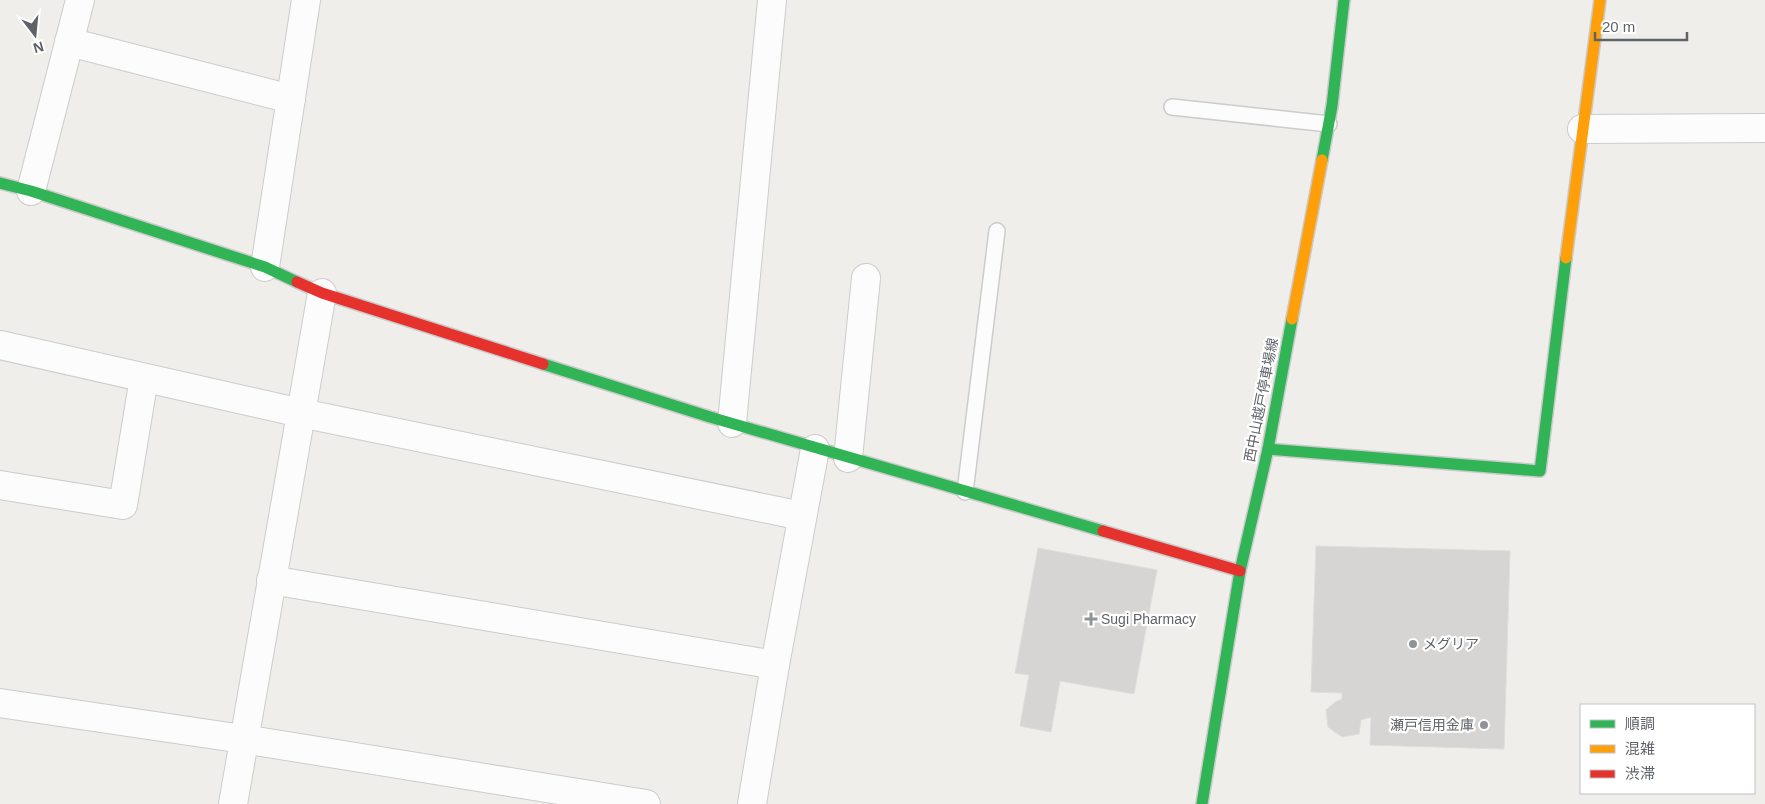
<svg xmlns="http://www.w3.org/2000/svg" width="1765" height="804" viewBox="0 0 1765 804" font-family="Arial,'Noto Sans JP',sans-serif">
  <rect width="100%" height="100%" fill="#efeeea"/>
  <g fill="#d6d5d3" stroke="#deddd9">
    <polygon points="1316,546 1510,551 1504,749 1370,745 1371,717 1361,720 1359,734 1342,737 1328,727 1326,710 1335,702 1342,699 1342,693 1311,692"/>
    <polygon points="1038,548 1157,570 1134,694 1060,681 1051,732 1020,726 1029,675 1015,673"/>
  </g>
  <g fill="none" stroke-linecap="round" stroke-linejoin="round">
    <defs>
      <g id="lane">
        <polyline points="1172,107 1329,124"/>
        <polyline points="965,492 997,231"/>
      </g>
      <g id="street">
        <polyline points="69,42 291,99"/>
        <polyline points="1582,129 1765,128"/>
        <polyline points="31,191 80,0"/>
        <polyline points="265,267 306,0"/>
        <polyline points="0,345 301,413 802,516"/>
        <polyline points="732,423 772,0"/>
        <polyline points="848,458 866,278"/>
        <polyline points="0,485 123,505 144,378"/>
        <polyline points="271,580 775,665"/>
        <polyline points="0,703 243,739 646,804"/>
        <polyline points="233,804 322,293"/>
        <polyline points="752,804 775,665 815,449"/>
      </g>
      <g id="fast">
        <polyline points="1322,160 1332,106 1344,0"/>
        <polyline points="0,183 31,191 265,267 297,282"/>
        <polyline points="543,364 710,417 1103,531"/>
        <polyline points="1268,449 1540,471 1566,258"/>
        <polyline points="1202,804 1240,571 1268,449 1292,319"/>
      </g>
      <g id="slow">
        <polyline points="1566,258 1600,0"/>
        <polyline points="1292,319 1322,160"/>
      </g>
      <g id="jam">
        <polyline points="297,282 322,293 543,364"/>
        <polyline points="1103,531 1240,571"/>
      </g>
    </defs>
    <use href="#lane" stroke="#cbcccc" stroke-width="18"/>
    <use href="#street" stroke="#cbcccc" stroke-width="30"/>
    <use href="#fast" stroke="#cacacb" stroke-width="14"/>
    <use href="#slow" stroke="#cacacb" stroke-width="14"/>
    <use href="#jam" stroke="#cacacb" stroke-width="14"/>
    <use href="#lane" stroke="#fdfcfc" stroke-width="15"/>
    <use href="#street" stroke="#fdfcfc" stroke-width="28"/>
    <use href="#fast" stroke="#30b455" stroke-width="11"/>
    <use href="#slow" stroke="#ff9f0a" stroke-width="11"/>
    <use href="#jam" stroke="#e5322d" stroke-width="11"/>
  </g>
  <g fill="#919496" stroke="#fff" stroke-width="2">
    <path d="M1088.5 611.5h5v5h5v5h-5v5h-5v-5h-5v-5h5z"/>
    <circle cx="1413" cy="644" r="5"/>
    <circle cx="1484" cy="725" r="5"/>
  </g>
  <g text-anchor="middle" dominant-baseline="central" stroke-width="4.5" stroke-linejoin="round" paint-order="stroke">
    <g font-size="14" fill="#5f6368" stroke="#fff">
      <text transform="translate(1261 400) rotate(-79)">西中山越戸停車場線</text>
    </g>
    <g font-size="14" fill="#5f6368" stroke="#fff" text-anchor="start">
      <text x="1101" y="619">Sugi Pharmacy</text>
      <text x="1423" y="644">メグリア</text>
      <text x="1474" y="725" text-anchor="end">瀬戸信用金庫</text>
    </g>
  </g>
  <rect x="1580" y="704" width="175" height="90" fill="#ffffff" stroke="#bfc1c3"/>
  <rect x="1590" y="720" width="25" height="8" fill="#30b455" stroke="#bfc1c3"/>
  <text x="1625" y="729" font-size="15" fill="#5f6368">順調</text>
  <rect x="1590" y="745" width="25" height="8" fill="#ff9f0a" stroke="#bfc1c3"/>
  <text x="1625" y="754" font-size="15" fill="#5f6368">混雑</text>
  <rect x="1590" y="770" width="25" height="8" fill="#e5322d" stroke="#bfc1c3"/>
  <text x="1625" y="779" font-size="15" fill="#5f6368">渋滞</text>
  <g transform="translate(35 35) rotate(164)" stroke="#ffffff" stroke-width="4" paint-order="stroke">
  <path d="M0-4L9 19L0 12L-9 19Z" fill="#5f6368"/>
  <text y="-8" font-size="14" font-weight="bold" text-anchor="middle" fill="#5f6368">N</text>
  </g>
  <path d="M1595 32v8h92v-8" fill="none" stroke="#5f6368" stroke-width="2.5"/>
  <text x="1602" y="32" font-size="15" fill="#5f6368" stroke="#ffffff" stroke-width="4" paint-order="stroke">20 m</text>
</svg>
